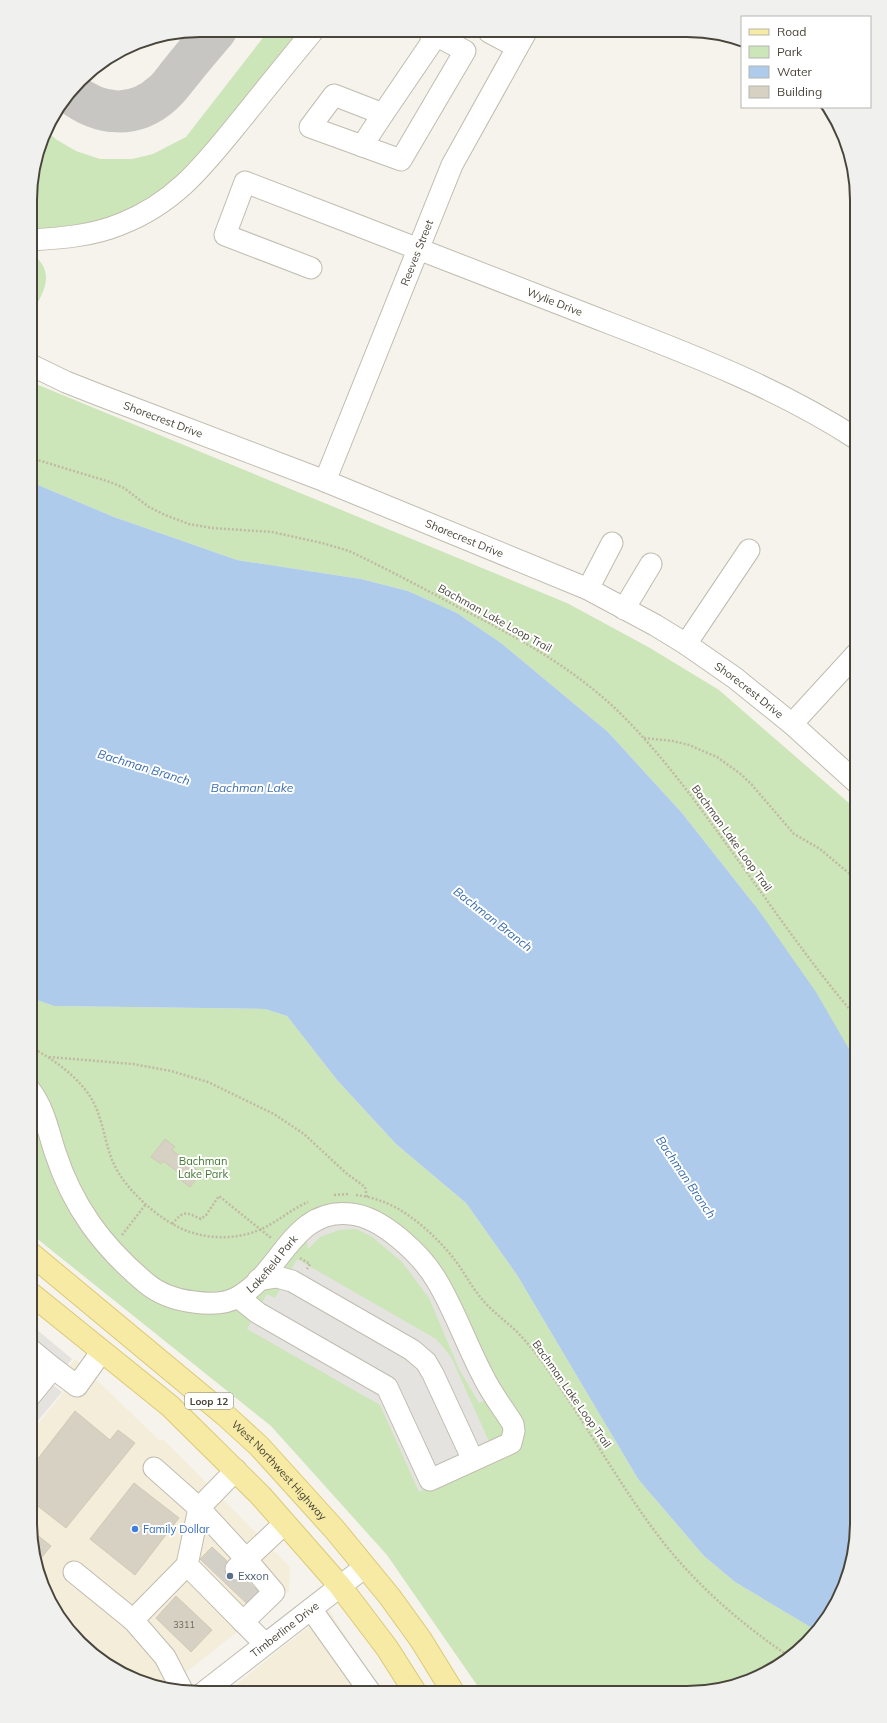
<svg xmlns="http://www.w3.org/2000/svg" width="887" height="1723" viewBox="0 0 887 1723" font-family="Mulish,sans-serif">
  <rect width="100%" height="100%" fill="#f5f3ec"/>
  <g fill="#f4edda">
    <polygon points="75,1359 159,1440 164,1440 290,1567 289,1591 166,1688 125,1676 88,1651 58,1617 39,1578 30,1523 30,1434 63,1393 64,1387 58,1380"/>
    <polygon points="329,1610 380,1692 227,1692"/>
  </g>
  <g fill="#cce5b9">
    <polygon points="269,30 303,31 177,180 140,205 112,218 82,226 31,230 31,178 46,131 57,140 76,151 100,159 132,159 153,154 186,137"/>
    <path d="M31 253C57 272 44 292 31 314Z"/>
    <polygon points="31,382 567,603 650,648 719,690 857,810 857,1063 757,908 682,813 608,732 501,643 457,613 408,591 361,579 237,560 114,517 31,482"/>
    <polygon points="31,998 54,1006 265,1009 287,1016 337,1080 396,1144 466,1203 517,1275 638,1479 704,1556 735,1582 817,1631 782,1664 742,1684 687,1693 514,1692 479,1688 387,1555 271,1426 30,1233"/>
  </g>
  <g fill="#e4e3e0">
    <polygon points="354,1203 376,1210 413,1238 436,1263 457,1295 488,1371 500,1394 479,1403 459,1369 429,1298 402,1262 371,1236 356,1229 339,1230 320,1237 308,1249 306,1237 331,1204"/>
    <polygon points="297,1259 436,1339 443,1347 451,1357 496,1457 419,1492 380,1405 247,1329 267,1294 275,1298"/>
    <polygon points="30,1324 72,1359 52,1384 62,1392 30,1430"/>
  </g>
  <polygon fill="#afcbec" points="31,482 114,517 237,560 361,579 408,591 457,613 501,643 608,732 682,813 757,908 816,992 857,1063 857,1535 844,1588 822,1627 817,1631 735,1582 704,1556 638,1479 517,1275 466,1203 396,1144 337,1080 287,1016 265,1009 54,1006 31,998"/>
  <g fill="none" stroke-linecap="round" stroke-linejoin="round">
    <path stroke="#c8c6c3" stroke-width="42" d="M71 93C100 116 135 119 163 93 170 87 175 79 181 72 192 58 204 44 216 30"/>
  </g>
  <g fill="#d6d1c2" stroke="#d0c9b6">
    <polygon points="165,1139 175,1147 172,1150 201,1173 190,1187 181,1180 183,1176 163,1161 161,1164 151,1157"/>
    <polygon points="75,1411 110,1440 118,1430 135,1443 66,1528 30,1500 30,1469"/>
    <polygon points="134,1483 179,1518 135,1575 90,1539"/>
    <polygon points="31,1530 51,1546 37,1563"/>
    <polygon points="212,1547 227,1561 224,1566 224,1571 228,1577 232,1580 238,1581 244,1578 258,1591 246,1603 200,1559"/>
    <polygon points="176,1596 212,1630 191,1652 156,1618"/>
  </g>
  <g fill="none" stroke-linecap="round" stroke-linejoin="round">
    <g stroke="#d3d0c8" stroke-width="21" stroke-dasharray="21 10" stroke-linecap="butt">
      <polyline points="210,1568 221,1556"/>
      <polyline points="224,1582 236,1569"/>
      <polyline points="239,1596 251,1584"/>
    </g>
    <defs>
      <g id="minor">
        <polyline points="428,31 465,51 401,160 310,127 334,95 383,114 436,36 439,31"/>
        <polyline points="489,32 517,47"/>
        <polyline points="362,146 383,114"/>
        <path d="M31 240C62 238 92 236 121 224 178 202 207 161 244 116 267 87 290 59 313 31"/>
        <path id="s1" d="M311 268 225 235 245 182C356 225 467 267 578 311 673 348 771 383 857 439"/>
        <path id="s2" d="M31 365 66 382 99 395 325 481 588 589 655 625 686 644 735 678 792 724 857 783"/>
        <path id="s3" d="M325 481 452 165 526 32"/>
        <polyline points="588,589 612,543"/>
        <polyline points="624,609 651,564"/>
        <polyline points="686,644 749,550"/>
        <polyline points="792,724 857,653"/>
        <path id="s4" d="M30 1090C44 1109 48 1130 55 1152 73 1207 102 1246 146 1283 159 1294 177 1300 194 1302 208 1304 226 1304 238 1297 281 1273 293 1207 351 1214 382 1217 422 1255 437 1281 455 1311 467 1346 483 1376 491 1393 503 1408 513 1424L514 1431 511 1443 430 1480 387 1387 258 1313 238 1297"/>
        <polyline points="258,1280 277,1277 292,1281 412,1350 426,1362 433,1374 473,1460"/>
        <polyline points="53,1368 77,1386 102,1351"/>
        <polyline points="30,1396 53,1368 30,1349"/>
        <polyline points="154,1468 199,1508 246,1559 274,1592 243,1622"/>
        <polyline points="236,1470 199,1508 187,1565 265,1644"/>
        <polyline points="236,1569 285,1523"/>
        <polyline points="74,1572 133,1620"/>
        <polyline points="311,1609 370,1692"/>
        <polyline points="183,1692 165,1657 133,1620 187,1565"/>
        <path id="s5" d="M204 1692 365 1567"/>
      </g>
      <g id="major">
        <path id="s6" d="M30 1253 225 1415 259 1446 335 1530 390 1597 421 1640 453 1692"/>
        <polyline points="30,1293 170,1406 261,1496 340,1586 387,1648 415,1692"/>
      </g>
    </defs>
    <use href="#minor" stroke="#c0bcaf" stroke-width="23"/>
    <use href="#major" stroke="#dbca74" stroke-width="24"/>
    <g stroke="#c1baa2" stroke-width="2.5" stroke-dasharray="2 2" stroke-linecap="butt">
      <path d="M31 458 110 482 124 488 149 507 165 515 189 524 212 528 272 532 322 543 349 551C385 568 421 587 456 606 515 636 573 667 621 714 666 759 701 809 738 860 776 913 814 968 857 1018"/>
      <polyline points="644,738 673,741 689,745 717,757 742,775 752,785 794,834 820,849 857,880"/>
      <path d="M31 1047C52 1059 72 1072 87 1092 103 1113 103 1139 113 1162 124 1189 162 1223 190 1232 208 1238 228 1239 247 1234 270 1229 287 1211 308 1202"/>
      <polyline points="49,1057 133,1064 171,1071 208,1082 274,1114 304,1134 346,1173 365,1187 367,1197"/>
      <polyline points="334,1195 349,1194"/>
      <path d="M356 1195C364 1196 373 1198 381 1201 408 1210 437 1237 454 1259 463 1270 469 1283 478 1294 488 1308 502 1318 515 1330 524 1339 533 1349 540 1359 585 1420 620 1488 667 1547 702 1590 744 1626 790 1657"/>
      <path d="M172 1224C184 1210 185 1212 201 1219L206 1215 219 1196 271 1238"/>
      <polyline points="122,1235 146,1204"/>
      <polyline points="300,1258 310,1264 307,1269"/>
    </g>
    <use href="#minor" stroke="#fff" stroke-width="21"/>
    <use href="#major" stroke="#f7eaa4" stroke-width="22"/>
  </g>
  <circle fill="#3f7fe0" stroke="#fff" stroke-width="1.5" cx="135" cy="1529" r="4"/>
  <circle fill="#5c6f8a" stroke="#fff" stroke-width="1.5" cx="230" cy="1576" r="4"/>
  <g text-anchor="middle" dominant-baseline="central" stroke-width="4" stroke-linejoin="round" paint-order="stroke">
    <g font-size="9" fill="#6c685c">
      <text x="184" y="1624">3311</text>
    </g>
    <rect fill="#fff" stroke="#807d75" stroke-width="1" x="185" y="1393" width="48" height="16" rx="3"/>
    <g font-size="10" font-weight="bold" fill="#49453a">
      <text x="209" y="1401">Loop 12</text>
    </g>
    <g font-size="11" fill="#49453a" stroke="#fff">
      <text stroke="none"><textPath href="#s3" startOffset="246">Reeves Street</textPath></text>
      <text stroke="none"><textPath href="#s1" startOffset="481">Wylie Drive</textPath></text>
      <text stroke="none"><textPath href="#s2" startOffset="143">Shorecrest Drive</textPath></text>
      <text stroke="none"><textPath href="#s2" startOffset="467">Shorecrest Drive</textPath></text>
      <text transform="translate(495 618) rotate(29)">Bachman Lake Loop Trail</text>
      <text stroke="none"><textPath href="#s2" startOffset="791">Shorecrest Drive</textPath></text>
      <text transform="translate(732 838) rotate(54)">Bachman Lake Loop Trail</text>
      <text stroke="none"><textPath href="#s4" startOffset="374">Lakefield Park</textPath></text>
      <text transform="translate(572 1394) rotate(55)">Bachman Lake Loop Trail</text>
      <text stroke="none"><textPath href="#s6" startOffset="331">West Northwest Highway</textPath></text>
      <text stroke="none"><textPath href="#s5" startOffset="102">Timberline Drive</textPath></text>
    </g>
    <g font-size="11" fill="#427731" stroke="#fff">
      <text x="203" y="1161">Bachman<tspan x="203" dy="13">Lake Park</tspan></text>
    </g>
    <g font-size="11" fill="#366cbe" stroke="#fff" text-anchor="start">
      <text x="143" y="1529">Family Dollar</text>
    </g>
    <g font-size="11" fill="#4e5e75" stroke="#fff" text-anchor="start">
      <text x="238" y="1576">Exxon</text>
    </g>
    <g font-size="12" font-style="italic" fill="#3a6eae" stroke="#fff">
      <text transform="translate(144 767) rotate(17)">Bachman Branch</text>
      <text x="252" y="787">Bachman Lake</text>
      <text transform="translate(493 919) rotate(38)">Bachman Branch</text>
      <text transform="translate(686 1177) rotate(56)">Bachman Branch</text>
    </g>
  </g>
  <path d="M0 0H887V1723H0ZM200 37H687A163 163 0 0 1 850 200V1523A163 163 0 0 1 687 1686H200A163 163 0 0 1 37 1523V200A163 163 0 0 1 200 37Z" fill="#f0f0ef" fill-rule="evenodd"/>
  <path fill="none" stroke="#49453a" stroke-width="2" d="M200 37H687A163 163 0 0 1 850 200V1523A163 163 0 0 1 687 1686H200A163 163 0 0 1 37 1523V200A163 163 0 0 1 200 37Z"/>
  <rect x="741" y="16" width="130" height="92" fill="#ffffff" stroke="#b6b5b0"/>
  <rect x="749" y="29" width="20" height="6" fill="#f7eaa4" stroke="#b6b5b0"/>
  <text x="777" y="36" font-size="12" fill="#49453a">Road</text>
  <rect x="749" y="46" width="20" height="12" fill="#cce5b9" stroke="#b6b5b0"/>
  <text x="777" y="56" font-size="12" fill="#49453a">Park</text>
  <rect x="749" y="66" width="20" height="12" fill="#afcbec" stroke="#b6b5b0"/>
  <text x="777" y="76" font-size="12" fill="#49453a">Water</text>
  <rect x="749" y="86" width="20" height="12" fill="#d6d1c2" stroke="#b6b5b0"/>
  <text x="777" y="96" font-size="12" fill="#49453a">Building</text>
</svg>
